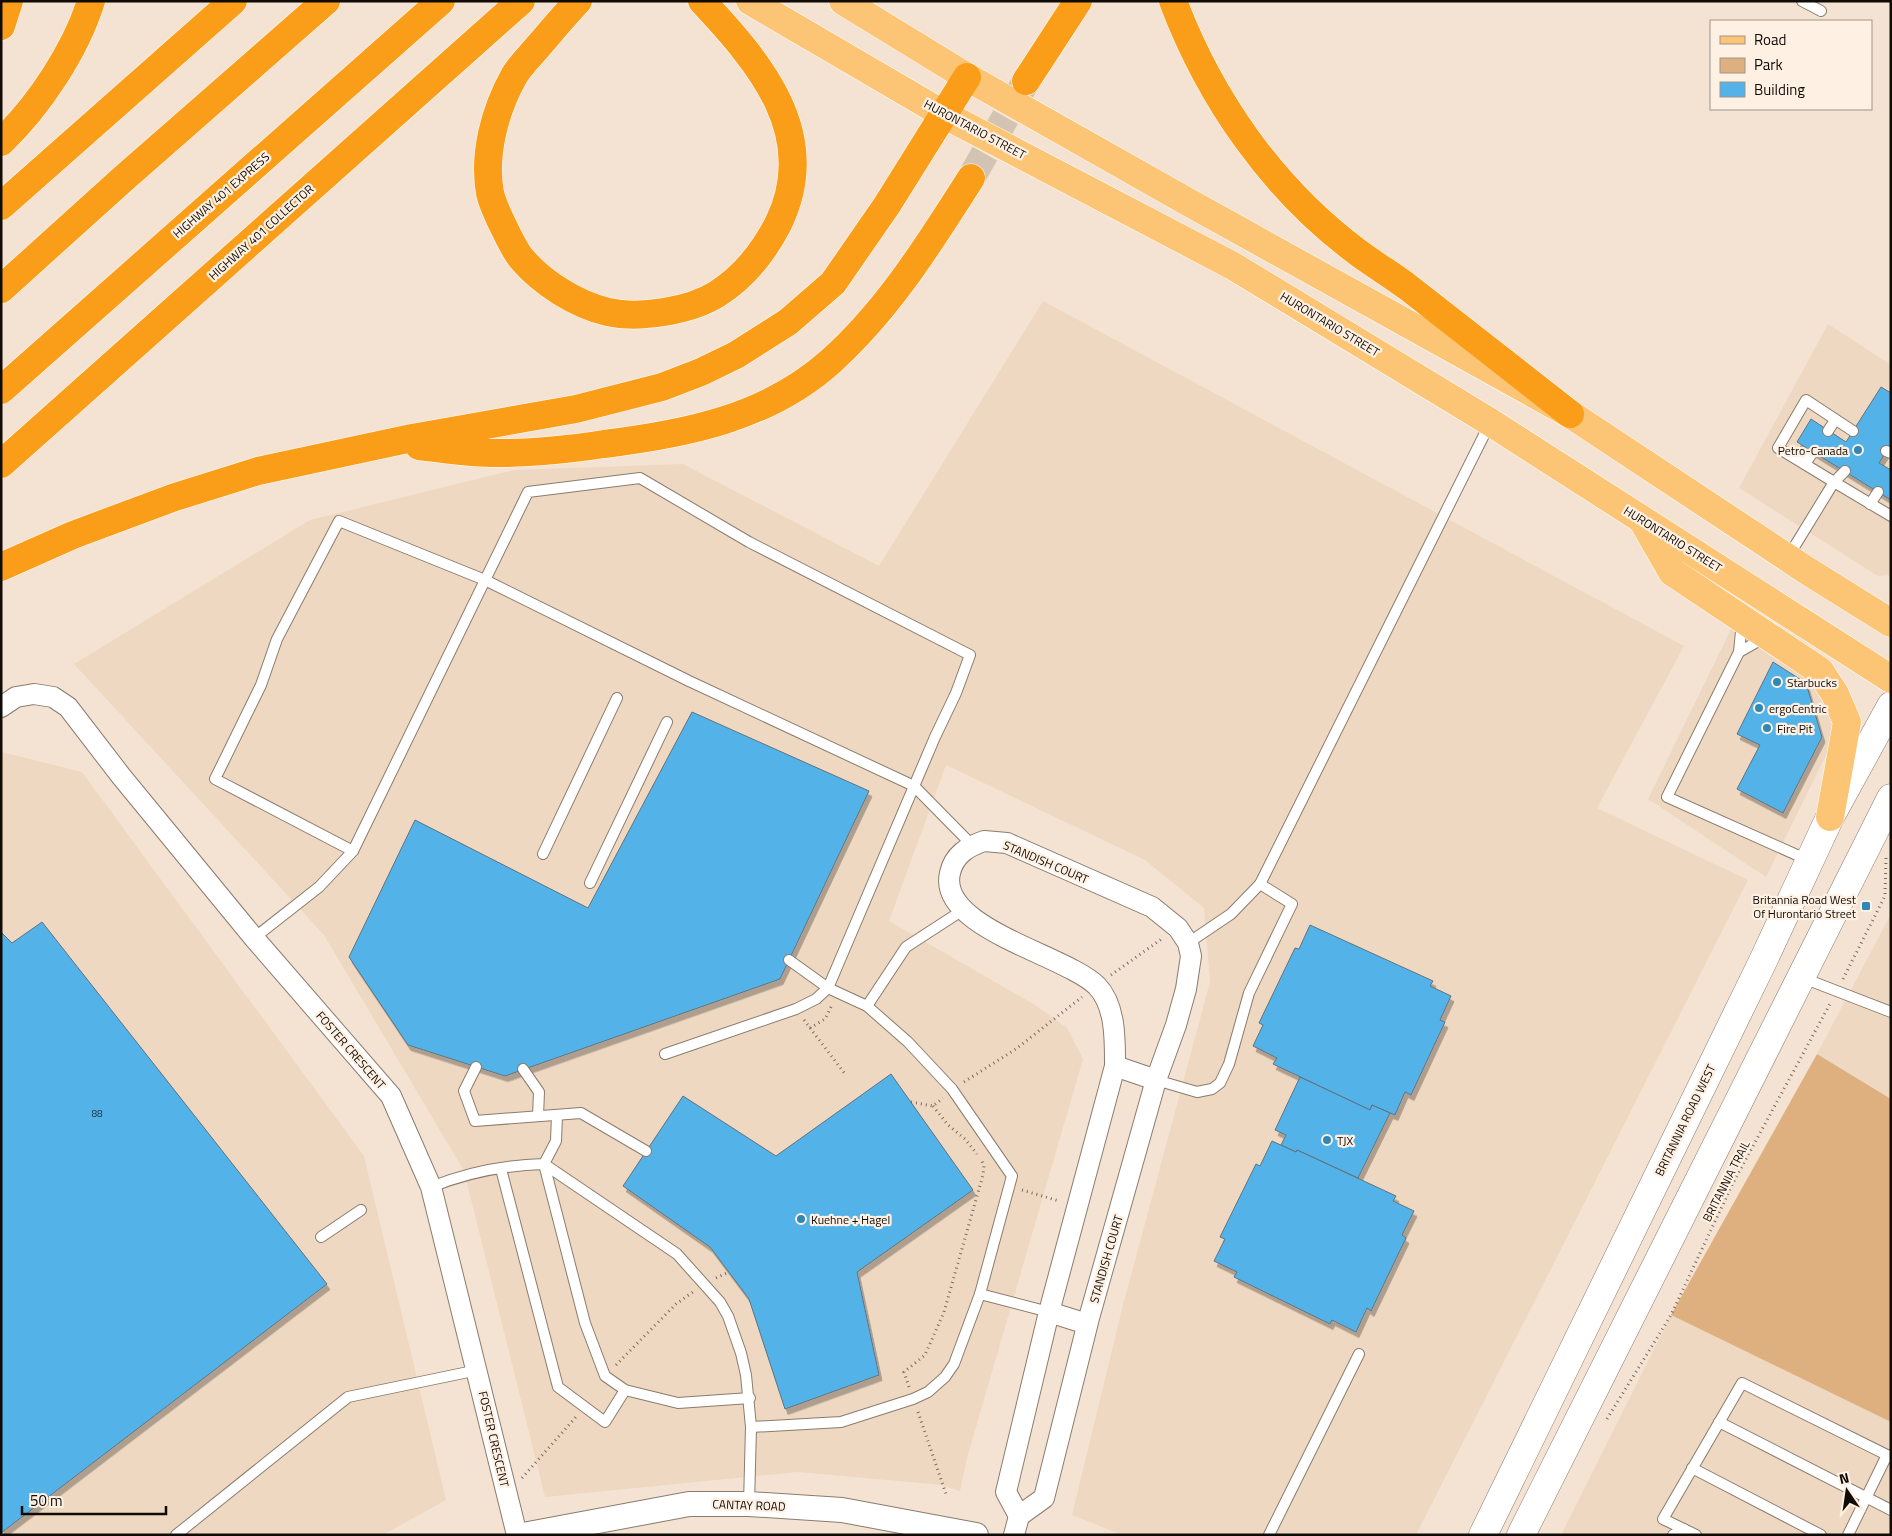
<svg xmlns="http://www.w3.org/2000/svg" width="1892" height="1536" viewBox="0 0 1892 1536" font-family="'Titillium Web',sans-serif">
  <defs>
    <filter id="shadow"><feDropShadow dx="3" dy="5.5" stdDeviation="0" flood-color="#0004"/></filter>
  </defs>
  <rect width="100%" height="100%" fill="#f4e3d2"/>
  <g fill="#eed8c1">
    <polygon points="1043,301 1684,646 1597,808 1748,880 1416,1535 1122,1535 1072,1515 1123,1305 1210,982 1204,908 1145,860 946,765 889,921 1035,1005 1067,1028 1083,1059 967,1458 960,1491 942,1485 798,1472 545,1497 464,1171 324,935 74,664 310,520 514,470 683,464 879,566"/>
    <polygon points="1828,324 1891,365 1891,575 1878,576 1739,488"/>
    <polygon points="1736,619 1821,679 1835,737 1766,877 1648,799"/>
    <polygon points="2,752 82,772 364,1156 446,1500 383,1535 1,1535"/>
    <polygon points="1891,914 1891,1099 1817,1054"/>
    <polygon points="1671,1315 1891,1422 1891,1535 1561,1535"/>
  </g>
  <polygon fill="#deb080" points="1817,1054 1891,1099 1891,1422 1671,1315"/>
  <g fill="#53b3e9" stroke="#5f727e" filter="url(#shadow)">
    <polygon points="1881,387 1891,393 1891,444 1879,463 1891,470 1891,500 1797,442 1811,419 1846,442"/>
    <polygon points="1773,662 1806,683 1822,737 1783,813 1737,789 1760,745 1737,734"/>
    <polygon points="692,712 869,791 780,979 505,1076 408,1045 349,957 415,820 588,908"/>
    <polygon points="42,922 327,1284 1,1533 1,932 12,943"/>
    <polygon points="1310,925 1433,981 1430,986 1451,996 1440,1020 1445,1022 1411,1095 1405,1092 1395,1115 1372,1105 1370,1110 1273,1064 1277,1058 1253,1046 1263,1025 1259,1023 1295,948 1299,949"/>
    <polygon points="891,1074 973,1190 857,1272 879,1375 785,1409 749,1299 710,1247 623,1186 683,1096 776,1156"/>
    <polygon points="1300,1077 1370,1110 1372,1105 1390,1113 1358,1178 1297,1150 1296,1152 1281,1145 1286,1135 1275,1130"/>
    <polygon points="1272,1141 1296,1152 1297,1150 1396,1196 1393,1201 1414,1211 1402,1235 1406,1238 1371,1311 1367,1308 1356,1332 1332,1320 1330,1324 1234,1277 1237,1272 1214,1261 1225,1239 1220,1237 1256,1164 1260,1166"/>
  </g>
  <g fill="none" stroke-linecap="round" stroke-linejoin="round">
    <polyline stroke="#d2c3b3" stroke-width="28" stroke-dasharray="28 14" stroke-linecap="butt" points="971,178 1025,83"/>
    <defs>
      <g id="service">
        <polyline points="1802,1 1821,11"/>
        <polyline points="1828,431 1835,420"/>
        <polyline points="1886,451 1891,453"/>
        <polyline points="1805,464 1813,452"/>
        <polyline points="1845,471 1834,482 1778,448 1806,400 1853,431"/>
        <polyline points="1870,504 1878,492"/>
        <polyline points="1788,557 1834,482 1891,516"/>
        <polyline points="1742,621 1739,652 1667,797 1808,860"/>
        <polyline points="1739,652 1764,638"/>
        <polyline points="353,851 215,779 261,685 277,639 339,521 485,580 689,681 914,786 972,845"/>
        <polyline points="543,854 617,698"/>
        <polyline points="590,883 667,722"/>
        <polyline points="254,938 319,887 353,851 528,492 640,478 749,542 970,655 956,693 935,737 828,988 816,999 796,1009 665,1054"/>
        <polyline points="1188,943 1231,914 1260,884 1490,423"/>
        <polyline points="789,960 828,988 867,1006 906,947 963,910"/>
        <polyline points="1803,978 1891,1012"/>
        <polyline points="476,1067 464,1091 475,1121 581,1113 646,1151"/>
        <polyline points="523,1069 539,1092 538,1116"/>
        <polyline points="1156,1080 1197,1092 1212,1089 1220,1083 1229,1064 1249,993 1292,904 1260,884"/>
        <polyline points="544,1164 585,1323 605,1376 625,1390 678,1403 750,1398"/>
        <polyline points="544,1164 677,1254 720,1302 728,1316 741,1353 746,1375 751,1427"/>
        <polyline points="501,1169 558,1387 605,1422 625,1390"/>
        <path d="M431 1187C466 1173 506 1165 544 1164L556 1141 557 1115"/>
        <polyline points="321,1237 361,1210"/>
        <polyline points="980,1294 1049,1312"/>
        <polyline points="1719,1422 1891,1510"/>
        <polyline points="1692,1468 1821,1535"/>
        <polyline points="749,1504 751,1427 841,1422 913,1399 928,1392 945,1377 954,1364 980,1294 1012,1176 952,1089 908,1042 867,1006"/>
        <polyline points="176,1535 348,1397 478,1370"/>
        <polyline points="1269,1535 1359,1354"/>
        <polyline points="1673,1535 1684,1529"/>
        <polyline points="1696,1535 1663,1519 1742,1383 1891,1457"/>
        <polyline points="1848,1535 1887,1455"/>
      </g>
      <g id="minor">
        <polyline points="1,707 16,697 34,694 53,697 68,707 121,776 254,938 391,1096 431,1187 517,1535"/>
        <path d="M984 841 1007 843 1152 907 1178 928 1188 943 1191 956 1186 989 1176 1025 1156 1080 1089 1318 1044 1498 1019 1516 1006 1492 1049 1312 1115 1066C1115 1040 1116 1006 1097 986 1066 955 937 928 950 873 954 855 967 847 984 841Z"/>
        <polyline points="1115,1066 1156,1080"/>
        <polyline points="1049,1312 1087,1324"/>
        <polyline points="1014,1535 1019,1516"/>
      </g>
      <polyline id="tertiary" points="523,1535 689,1504 749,1504 842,1510 976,1535"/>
      <g id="secondary">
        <polyline points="1483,1535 1763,961 1830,817 1891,706"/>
        <polyline points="1521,1535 1891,798"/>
      </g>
      <g id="primary">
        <polyline points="750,1 945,115 1233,266 1490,422 1891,679"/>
        <polyline points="843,1 967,77 1188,202 1570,414 1806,570 1891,623"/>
        <polyline points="1644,523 1672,572 1820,671 1835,694 1847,722 1830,817"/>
      </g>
      <g id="motorway">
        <path d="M578 1C563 17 549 34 535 50 528 58 519 67 514 76 495 110 483 154 490 193 493 207 502 223 508 236 512 243 516 252 521 258 542 283 577 305 608 312 639 319 690 311 717 294 744 277 763 253 778 224 822 135 760 63 702 1"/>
        <path d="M1173 1C1210 99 1272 188 1356 251 1373 264 1392 275 1409 288 1462 330 1516 372 1570 414"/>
        <polyline points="1,26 9,1"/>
        <polyline points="1026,81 1078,1"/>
        <path d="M1 142C38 107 76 50 91 1"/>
        <polyline points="1,206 233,1"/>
        <polyline points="1,289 124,178 326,1"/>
        <polyline points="1,390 441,1"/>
        <path d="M419 446C446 449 475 454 502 453 536 453 571 449 604 444 685 434 768 418 831 361 889 309 930 242 971 178"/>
        <polyline points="1,464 521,1"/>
        <polyline points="1,567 73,535 175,497 258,471 412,438 576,409 662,387 701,372 736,355 788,322 833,283 887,205 967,77"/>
      </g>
    </defs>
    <use href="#service" stroke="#8b7c6d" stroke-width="12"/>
    <use href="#minor" stroke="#8b7c6d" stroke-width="22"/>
    <use href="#tertiary" stroke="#8b7c6d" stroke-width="26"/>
    <use href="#secondary" stroke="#8b7c6d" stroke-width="29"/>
    <use href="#primary" stroke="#fff" stroke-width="29"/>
    <use href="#motorway" stroke="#fff" stroke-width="29"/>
    <g stroke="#786d63" stroke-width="3" stroke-dasharray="1 4" stroke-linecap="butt">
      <polyline points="1111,975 1163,938"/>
      <polyline points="1843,979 1885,896 1886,858"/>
      <polyline points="804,1020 845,1074"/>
      <polyline points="810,1028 825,1019 832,1005"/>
      <polyline points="964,1082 1016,1049 1082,997"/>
      <polyline points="911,1102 933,1106 943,1098"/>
      <polyline points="933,1106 948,1125 965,1139 977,1154"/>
      <polyline points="1022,1190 1059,1201"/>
      <polyline points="716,1278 729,1272"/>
      <polyline points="616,1365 676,1304 693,1292"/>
      <polyline points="909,1387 904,1372 925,1355 944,1312 983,1175 984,1166 981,1159"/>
      <polyline points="918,1412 946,1494"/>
      <polyline points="1607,1419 1671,1315 1733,1183 1831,1002"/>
      <polyline points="522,1478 576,1417"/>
    </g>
    <use href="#service" stroke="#fff" stroke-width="10"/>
    <use href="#minor" stroke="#fff" stroke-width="20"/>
    <use href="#tertiary" stroke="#fff" stroke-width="24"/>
    <use href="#secondary" stroke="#fff" stroke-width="28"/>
    <use href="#primary" stroke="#fcc575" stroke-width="28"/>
    <use href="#motorway" stroke="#fa9e19" stroke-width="28"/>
  </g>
  <g fill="#3188b7" stroke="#fef1e3" stroke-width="2">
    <circle cx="1858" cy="450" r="5"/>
    <circle cx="1777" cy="682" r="5"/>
    <circle cx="1759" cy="708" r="5"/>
    <circle cx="1767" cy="728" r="5"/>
    <rect x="1861" y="901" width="10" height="10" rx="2.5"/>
    <circle cx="1327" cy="1140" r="5"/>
    <circle cx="801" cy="1219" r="5"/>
  </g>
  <g text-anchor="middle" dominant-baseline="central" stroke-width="4.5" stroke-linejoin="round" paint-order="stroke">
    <g font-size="10" fill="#22353f">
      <text x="97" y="1113">88</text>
    </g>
    <g font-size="12" fill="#110b06" stroke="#fef1e3">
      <text transform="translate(975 129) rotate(28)">HURONTARIO STREET</text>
      <text transform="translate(221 195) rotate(-41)">HIGHWAY 401 EXPRESS</text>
      <text transform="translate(261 232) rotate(-42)">HIGHWAY 401 COLLECTOR</text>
      <text transform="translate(1330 324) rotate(31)">HURONTARIO STREET</text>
      <text transform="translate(1673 539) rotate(32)">HURONTARIO STREET</text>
      <text transform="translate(1046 862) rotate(23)">STANDISH COURT</text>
      <text transform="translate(351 1050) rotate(49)">FOSTER CRESCENT</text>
      <text transform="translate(1685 1120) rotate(-64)">BRITANNIA ROAD WEST</text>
      <text transform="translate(1726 1181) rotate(-63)">BRITANNIA TRAIL</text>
      <text transform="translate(1106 1259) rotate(-74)">STANDISH COURT</text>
      <text transform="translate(494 1439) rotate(77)">FOSTER CRESCENT</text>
      <text transform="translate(749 1505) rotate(2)">CANTAY ROAD</text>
    </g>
    <g font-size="12" fill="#110b06" stroke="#fef1e3" text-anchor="start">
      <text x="1848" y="450" text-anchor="end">Petro-Canada</text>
      <text x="1787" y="682">Starbucks</text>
      <text x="1769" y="708">ergoCentric</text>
      <text x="1777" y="728">Fire Pit</text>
      <text x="1856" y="899" text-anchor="end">Britannia Road West<tspan x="1856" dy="14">Of Hurontario Street</tspan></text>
      <text x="1337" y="1140">TJX</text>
      <text x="811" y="1219">Kuehne + Hagel</text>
    </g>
  </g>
  <rect width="1892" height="1536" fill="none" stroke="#110b06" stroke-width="5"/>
  <rect x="1710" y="20" width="162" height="90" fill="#fef1e3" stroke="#9f958b"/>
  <rect x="1720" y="36" width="25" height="8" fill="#fcc575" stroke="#9f958b"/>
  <text x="1754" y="45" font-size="15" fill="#110b06">Road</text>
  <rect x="1720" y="58" width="25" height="15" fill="#deb080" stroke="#9f958b"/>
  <text x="1754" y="70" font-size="15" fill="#110b06">Park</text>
  <rect x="1720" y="82" width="25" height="15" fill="#53b3e9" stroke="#9f958b"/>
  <text x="1754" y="95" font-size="15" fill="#110b06">Building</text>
  <g transform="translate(1847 1491) rotate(347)" stroke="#fef1e3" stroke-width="4" paint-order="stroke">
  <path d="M0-4L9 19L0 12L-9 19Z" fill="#110b06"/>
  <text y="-8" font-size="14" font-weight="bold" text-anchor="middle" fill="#110b06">N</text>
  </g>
  <path d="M22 1506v8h144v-8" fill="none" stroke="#110b06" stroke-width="2.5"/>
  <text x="30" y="1506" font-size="15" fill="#110b06" stroke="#fef1e3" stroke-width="4" paint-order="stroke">50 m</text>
</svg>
